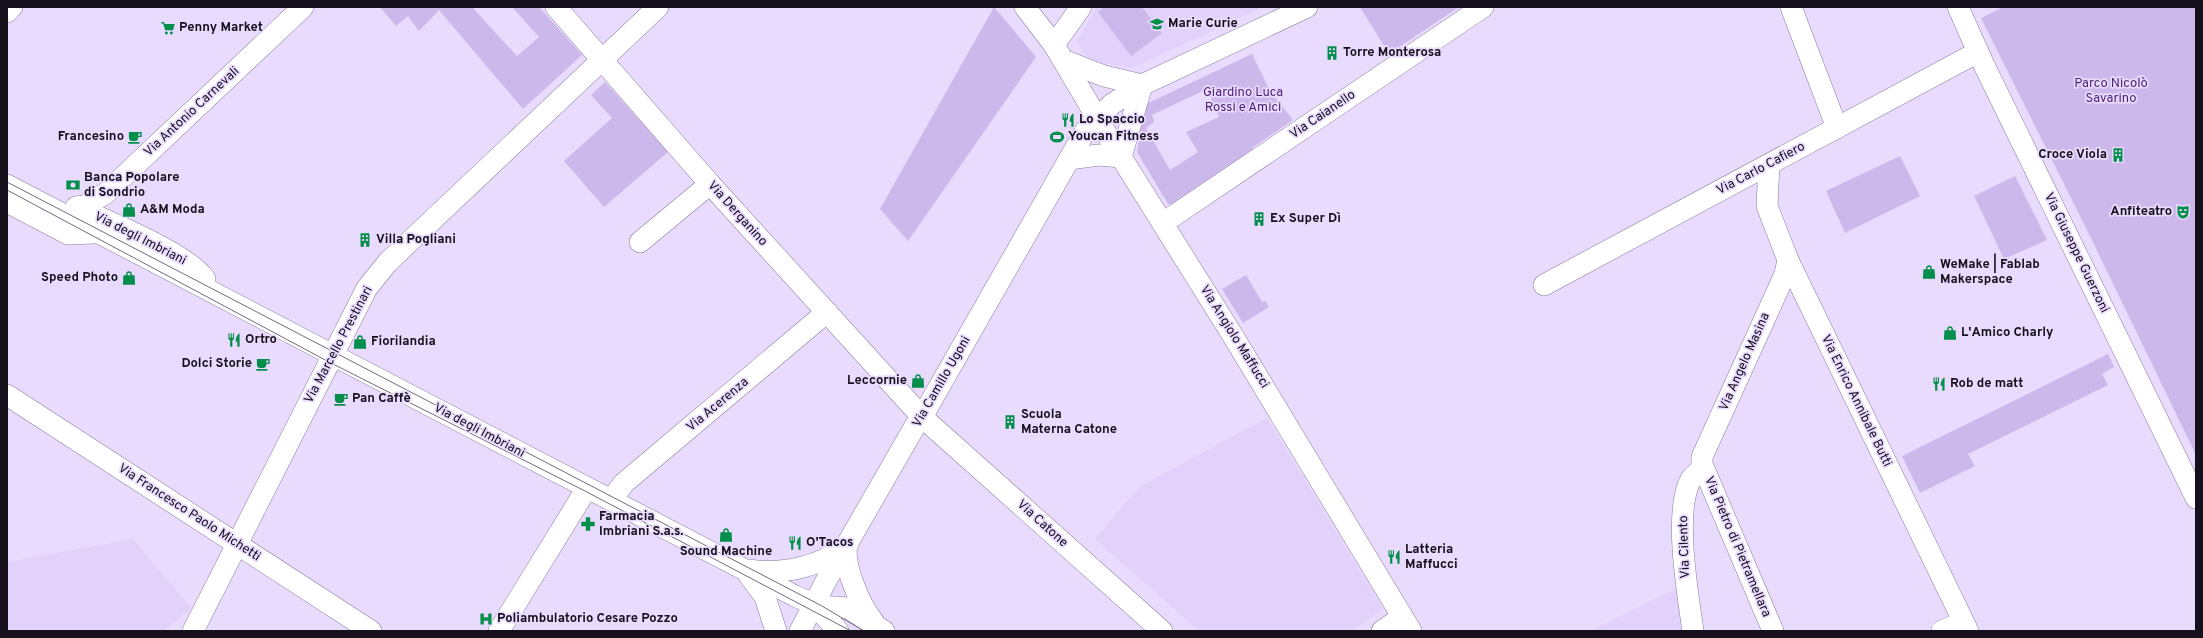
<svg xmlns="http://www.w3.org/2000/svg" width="2203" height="638" viewBox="0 0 2203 638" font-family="Overpass,sans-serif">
  <rect width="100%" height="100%" fill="#e9dbfe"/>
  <g fill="#e2d1fb">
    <polygon points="1097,7 1263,7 1133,68 1102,63 1086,56 1077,40"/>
    <polygon points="1267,418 1383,609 1352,631 1199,631 1095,539 1139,487"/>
    <polygon points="133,539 191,608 164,631 7,631 7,562"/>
    <polygon points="1678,588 1691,631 1591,631 1618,617"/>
  </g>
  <g fill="#cdb8ec" fill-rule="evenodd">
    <polygon points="380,7 472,7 517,56 539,37 512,7 539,7 582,55 523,109 439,10 419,31 408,16 396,26"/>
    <polygon points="994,7 1036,57 908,241 880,209"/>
    <polygon points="1104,7 1142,7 1162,33 1131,56 1098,12"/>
    <polygon points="1360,7 1459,7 1389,54"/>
    <polygon points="2003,7 2196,7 2196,455 2086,228 1981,18"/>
    <path d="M1252 54 1270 91 1293 120 1252 148 1254 150 1176 204H1168L1137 152 1144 105ZM1207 89 1219 117 1186 132 1198 152 1170 170 1146 128 1154 122 1152 115Z"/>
    <polygon points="605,82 668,152 604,207 564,161 612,118 591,95"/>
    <polygon points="1900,156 1920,196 1845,233 1826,191"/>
    <polygon points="2015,176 2047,240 2004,259 1974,196"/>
    <polygon points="1246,275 1262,302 1265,301 1269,307 1243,323 1222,289"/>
    <polygon points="2108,354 2114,367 2102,374 2108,385 1968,454 1975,466 1920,493 1902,456"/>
  </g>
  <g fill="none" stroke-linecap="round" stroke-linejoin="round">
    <defs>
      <g id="minor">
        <polyline points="556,7 710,184 922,417 1162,631"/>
        <polyline points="1025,7 1054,45 1106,133 1233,336 1411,631"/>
        <polyline points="1791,7 1837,128"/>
        <polyline points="1958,7 1983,63 2196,498"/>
        <polyline points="7,12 12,7"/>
        <polyline points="1054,45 1081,7"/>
        <polyline points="1063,60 1104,76 1142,85"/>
        <polyline points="1121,157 1142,85"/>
        <polyline points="1069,159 1099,155 1121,157"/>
        <polyline points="1769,165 1767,206 1788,260 1968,631"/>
        <polyline points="7,185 795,596 818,606 848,608 884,631"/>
        <polyline points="7,202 68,234 94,233"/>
        <polyline points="76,207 85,206 106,193 303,7"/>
        <path d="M78 208C108 221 188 254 205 279"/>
        <polyline points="1163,223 1483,7"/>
        <polyline points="640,242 710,184"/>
        <polyline points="1544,285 1978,52"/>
        <polyline points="7,395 371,631"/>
        <polyline points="611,500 624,483 827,312"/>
        <path d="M848 543C840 560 861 607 873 621"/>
        <path d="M750 570C781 575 821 567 845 546"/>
        <polyline points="748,574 765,597 776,631"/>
        <polyline points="814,604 838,631"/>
        <polyline points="193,631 367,288 388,262 658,7"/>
        <polyline points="499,631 587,488"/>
        <polyline points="800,631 827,579 915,426 922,417 1087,128 1112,104 1142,85 1307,7"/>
        <polyline points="1382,631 1402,617"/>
        <path d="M1693 631C1688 595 1673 511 1691 479 1694 475 1699 472 1702 468"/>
        <polyline points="1773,631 1702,464 1702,457 1785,274 1788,260"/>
        <polyline points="1942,631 1963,622"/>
      </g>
    </defs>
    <use href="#minor" stroke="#897d9c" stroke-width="22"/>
    <use href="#minor" stroke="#fff" stroke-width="21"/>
    <g stroke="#736a80" stroke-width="1">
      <polyline points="7,182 822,606 864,631"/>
      <polyline points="7,190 329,362 585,491 851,631"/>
    </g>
  </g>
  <defs>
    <symbol id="school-bare" viewBox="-9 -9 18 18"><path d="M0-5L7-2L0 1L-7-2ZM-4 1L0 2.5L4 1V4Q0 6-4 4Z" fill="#048e4b" stroke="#e9dbfe" stroke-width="2.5" paint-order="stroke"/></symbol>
    <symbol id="supermarket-bare" viewBox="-9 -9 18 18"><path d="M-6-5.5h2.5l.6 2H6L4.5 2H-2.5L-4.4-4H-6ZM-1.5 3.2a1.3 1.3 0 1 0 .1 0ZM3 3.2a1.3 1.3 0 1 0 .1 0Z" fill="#048e4b" stroke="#e9dbfe" stroke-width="2.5" paint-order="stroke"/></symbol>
    <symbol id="building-bare" viewBox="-9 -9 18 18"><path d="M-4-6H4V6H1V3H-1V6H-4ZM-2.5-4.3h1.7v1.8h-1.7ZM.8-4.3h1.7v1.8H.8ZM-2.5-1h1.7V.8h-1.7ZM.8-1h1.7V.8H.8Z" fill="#048e4b" stroke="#e9dbfe" stroke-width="2.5" paint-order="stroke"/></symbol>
    <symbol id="restaurant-bare" viewBox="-9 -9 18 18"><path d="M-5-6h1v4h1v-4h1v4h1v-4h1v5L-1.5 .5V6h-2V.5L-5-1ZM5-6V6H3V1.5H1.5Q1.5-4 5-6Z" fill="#048e4b" stroke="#e9dbfe" stroke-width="2.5" paint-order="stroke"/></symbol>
    <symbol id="cafe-bare" viewBox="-9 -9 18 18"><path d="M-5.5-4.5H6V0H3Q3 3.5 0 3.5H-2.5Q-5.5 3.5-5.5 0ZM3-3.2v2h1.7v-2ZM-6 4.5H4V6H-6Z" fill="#048e4b" stroke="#e9dbfe" stroke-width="2.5" paint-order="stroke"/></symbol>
    <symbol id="stadium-bare" viewBox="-9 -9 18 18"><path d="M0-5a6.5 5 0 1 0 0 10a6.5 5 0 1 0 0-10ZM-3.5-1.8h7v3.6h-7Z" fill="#048e4b" stroke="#e9dbfe" stroke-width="2.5" paint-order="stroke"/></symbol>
    <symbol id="bank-bare" viewBox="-9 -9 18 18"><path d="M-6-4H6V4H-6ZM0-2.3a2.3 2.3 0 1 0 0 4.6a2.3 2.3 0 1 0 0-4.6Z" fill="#048e4b" stroke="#e9dbfe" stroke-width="2.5" paint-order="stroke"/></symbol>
    <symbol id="shop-bare" viewBox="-9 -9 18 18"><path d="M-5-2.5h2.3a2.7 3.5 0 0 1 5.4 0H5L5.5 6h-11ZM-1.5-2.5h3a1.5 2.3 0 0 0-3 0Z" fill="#048e4b" stroke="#e9dbfe" stroke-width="2.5" paint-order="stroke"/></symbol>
    <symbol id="theatre-bare" viewBox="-9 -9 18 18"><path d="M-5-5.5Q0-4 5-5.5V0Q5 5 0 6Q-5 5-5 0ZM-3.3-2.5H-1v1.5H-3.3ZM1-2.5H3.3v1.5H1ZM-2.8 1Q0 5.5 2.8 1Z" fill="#048e4b" stroke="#e9dbfe" stroke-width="2.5" paint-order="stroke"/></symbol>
    <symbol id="pharmacy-bare" viewBox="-9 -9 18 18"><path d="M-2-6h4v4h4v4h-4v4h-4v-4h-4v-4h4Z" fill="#048e4b" stroke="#e9dbfe" stroke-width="2.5" paint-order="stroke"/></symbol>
    <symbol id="hospital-bare" viewBox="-9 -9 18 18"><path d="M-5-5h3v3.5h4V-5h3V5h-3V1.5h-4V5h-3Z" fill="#048e4b" stroke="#e9dbfe" stroke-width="2.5" paint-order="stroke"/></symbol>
  </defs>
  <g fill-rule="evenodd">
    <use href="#school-bare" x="1147" y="14" width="20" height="20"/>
    <use href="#supermarket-bare" x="158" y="18" width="20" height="20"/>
    <use href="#building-bare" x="1322" y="43" width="20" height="20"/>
    <use href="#restaurant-bare" x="1058" y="110" width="20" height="20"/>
    <use href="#cafe-bare" x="125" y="127" width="20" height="20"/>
    <use href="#stadium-bare" x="1047" y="127" width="20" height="20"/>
    <use href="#building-bare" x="2108" y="145" width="20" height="20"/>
    <use href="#bank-bare" x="63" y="175" width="20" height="20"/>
    <use href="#shop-bare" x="119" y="200" width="20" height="20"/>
    <use href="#theatre-bare" x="2173" y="202" width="20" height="20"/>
    <use href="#building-bare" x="1249" y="209" width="20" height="20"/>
    <use href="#building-bare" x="355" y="230" width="20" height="20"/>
    <use href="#shop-bare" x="1919" y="262" width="20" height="20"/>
    <use href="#shop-bare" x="119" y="268" width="20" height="20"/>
    <use href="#shop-bare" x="1940" y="323" width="20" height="20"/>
    <use href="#restaurant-bare" x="224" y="330" width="20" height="20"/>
    <use href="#shop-bare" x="350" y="332" width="20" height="20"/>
    <use href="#cafe-bare" x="253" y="354" width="20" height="20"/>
    <use href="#shop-bare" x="908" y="371" width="20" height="20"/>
    <use href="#restaurant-bare" x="1929" y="374" width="20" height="20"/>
    <use href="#cafe-bare" x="331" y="389" width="20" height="20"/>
    <use href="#building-bare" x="1000" y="412" width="20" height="20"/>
    <use href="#pharmacy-bare" x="578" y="514" width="20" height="20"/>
    <use href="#shop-bare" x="716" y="525" width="20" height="20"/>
    <use href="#restaurant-bare" x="785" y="533" width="20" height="20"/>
    <use href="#restaurant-bare" x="1384" y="547" width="20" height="20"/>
    <use href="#hospital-bare" x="476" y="609" width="20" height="20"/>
  </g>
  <g text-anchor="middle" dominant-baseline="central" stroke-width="3.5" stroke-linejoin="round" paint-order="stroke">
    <g font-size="13" font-weight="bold" fill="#15101c" stroke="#e9dbfe" text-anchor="start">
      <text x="1168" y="24">Marie Curie</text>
      <text x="179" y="28">Penny Market</text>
      <text x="1343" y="53">Torre Monterosa</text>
      <text x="1079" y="120">Lo Spaccio</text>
      <text x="124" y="137" text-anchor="end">Francesino</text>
      <text x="1068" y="137">Youcan Fitness</text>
      <text x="2107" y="155" text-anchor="end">Croce Viola</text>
      <text x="84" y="178">Banca Popolare<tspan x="84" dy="15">di Sondrio</tspan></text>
      <text x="140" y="210">A&amp;M Moda</text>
      <text x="2172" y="212" text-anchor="end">Anfiteatro</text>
      <text x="1270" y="219">Ex Super Dì</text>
      <text x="376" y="240">Villa Pogliani</text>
      <text x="1940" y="265">WeMake | Fablab<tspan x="1940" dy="15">Makerspace</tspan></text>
      <text x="118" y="278" text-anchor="end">Speed Photo</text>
      <text x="1961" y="333">L'Amico Charly</text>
      <text x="245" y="340">Ortro</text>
      <text x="371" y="342">Fiorilandia</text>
      <text x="252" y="364" text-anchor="end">Dolci Storie</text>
      <text x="907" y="381" text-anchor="end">Leccornie</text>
      <text x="1950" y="384">Rob de matt</text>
      <text x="352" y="399">Pan Caffè</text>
      <text x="1021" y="415">Scuola<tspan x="1021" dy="15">Materna Catone</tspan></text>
      <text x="599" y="517">Farmacia<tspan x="599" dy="15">Imbriani S.a.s.</tspan></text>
      <text x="806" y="543">O'Tacos</text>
      <text x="1405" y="550">Latteria<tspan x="1405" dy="15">Maffucci</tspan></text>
      <text x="726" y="552" text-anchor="middle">Sound Machine</text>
      <text x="497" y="619">Poliambulatorio Cesare Pozzo</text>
    </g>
    <g font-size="13" fill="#491e72" stroke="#e9dbfe">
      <text x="2111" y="84">Parco Nicolò<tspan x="2111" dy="15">Savarino</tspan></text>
      <text x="1243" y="93">Giardino Luca<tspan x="1243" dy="15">Rossi e Amici</tspan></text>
    </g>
    <g font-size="13" fill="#15101c" stroke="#e9dbfe">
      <text transform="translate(192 112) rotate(-43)">Via Antonio Carnevali</text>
      <text transform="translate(1323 115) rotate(-34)">Via Caianello</text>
      <text transform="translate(1761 169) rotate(-28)">Via Carlo Cafiero</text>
      <text transform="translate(737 214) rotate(48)">Via Derganino</text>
      <text transform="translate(140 239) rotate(27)">Via degli Imbriani</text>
      <text transform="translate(2076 253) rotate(64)">Via Giuseppe Guerzoni</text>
      <text transform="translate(1234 337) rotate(58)">Via Angiolo Maffucci</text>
      <text transform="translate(339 345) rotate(-62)">Via Marcello Prestinari</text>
      <text transform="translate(1745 362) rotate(-66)">Via Angelo Masina</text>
      <text transform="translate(942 382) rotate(-60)">Via Camillo Ugoni</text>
      <text transform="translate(1856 401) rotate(64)">Via Enrico Annibale Butti</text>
      <text transform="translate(718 405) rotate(-40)">Via Acerenza</text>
      <text transform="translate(479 431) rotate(28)">Via degli Imbriani</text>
      <text transform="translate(189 513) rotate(33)">Via Francesco Paolo Michetti</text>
      <text transform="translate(1042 524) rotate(42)">Via Catone</text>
      <text transform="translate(1685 547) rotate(-92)">Via Cilento</text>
      <text transform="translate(1737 547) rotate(67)">Via Pietro di Pietramellara</text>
    </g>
  </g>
  <rect width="2203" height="638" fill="none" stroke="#15101c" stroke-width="16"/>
</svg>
